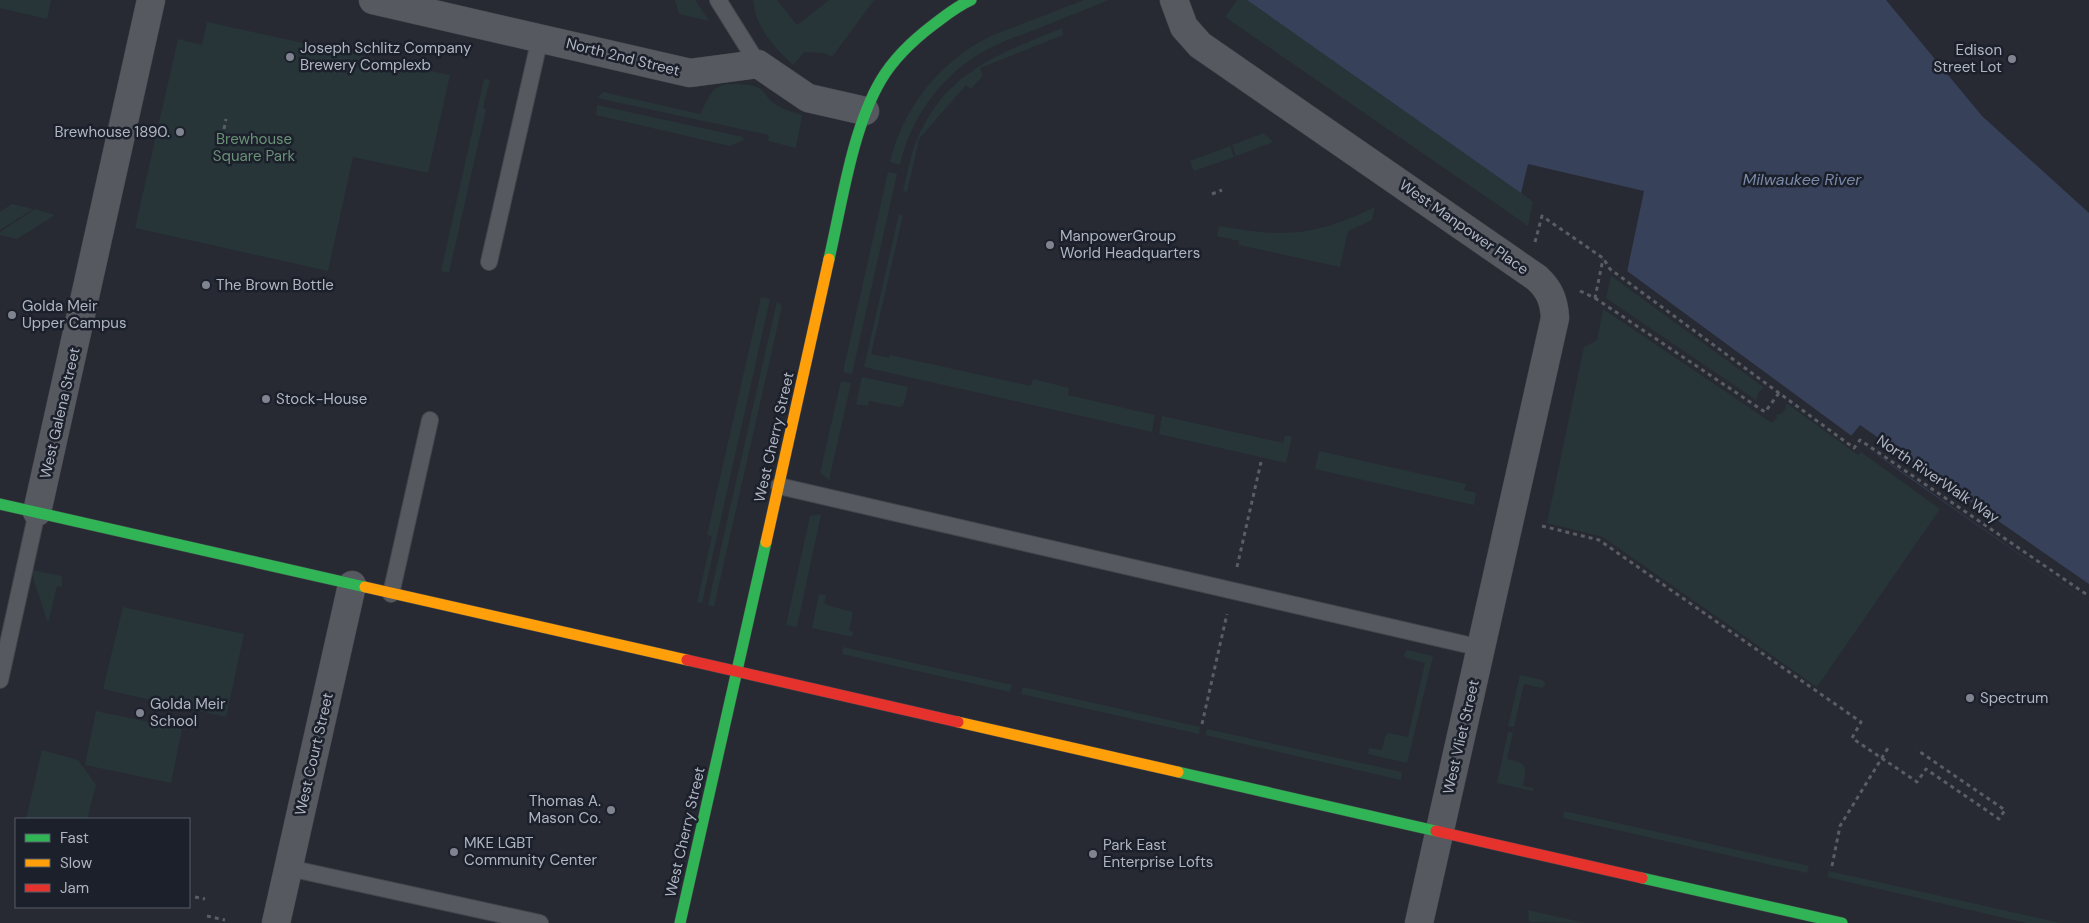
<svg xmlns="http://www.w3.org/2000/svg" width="2089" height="923" viewBox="0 0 2089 923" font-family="'DM Sans',sans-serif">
  <rect width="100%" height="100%" fill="#272a32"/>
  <g fill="#273539">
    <polygon points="0,0 51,0 47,19 0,8"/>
    <polygon points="675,0 695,0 709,21 679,14"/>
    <path d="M753 0H777L797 25 829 0H874L832 57 824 53 804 52 793 65C774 47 755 27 753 0Z"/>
    <path d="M1084 0H1109C1084 10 1059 20 1034 30 1016 37 997 43 981 53 941 76 910 119 900 165L890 162C902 108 941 60 991 36Z"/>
    <polygon points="1237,0 1247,0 1533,201 1528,226 1225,17"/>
    <polygon points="207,22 450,75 428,173 353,157 328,271 135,228 178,39 202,45"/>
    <path d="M1062 28 1063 35 980 68 983 76 971 89 966 85 919 139 907 192 903 191C906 178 909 163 913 150 940 74 994 56 1062 28Z"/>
    <polygon points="484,79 490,80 483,108 486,109 449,273 441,271"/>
    <path d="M727 84C738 84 752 83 762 90 766 94 768 99 772 102 781 109 792 112 802 115L796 148 768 141 769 135 597 98 603 92 700 114C708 100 710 87 727 84Z"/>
    <polygon points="597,105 743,137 744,140 730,146 596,115"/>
    <polygon points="1264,133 1273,142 1236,156 1232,145"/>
    <polygon points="1230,146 1234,157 1194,171 1190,161"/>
    <polygon points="888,172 897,174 852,374 843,372"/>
    <polygon points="12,204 33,209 0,230 0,212"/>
    <path d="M1375 207 1372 220 1348 231 1340 267 1239 245V241L1217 236 1219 226C1285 238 1315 236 1375 207Z"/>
    <polygon points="35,209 55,215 17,239 0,235 0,232"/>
    <polygon points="899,214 903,215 871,354 889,358 890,355 1031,386 1033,379 1069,388 1068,395 1155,415 1152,432 864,367"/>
    <polygon points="1611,276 1762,386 1764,388 1759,391 1756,400 1606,298"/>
    <polygon points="761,297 770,299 702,603 697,602 712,536 707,535"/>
    <polygon points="777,301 782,306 714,607 708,605"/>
    <path d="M1603 309 1772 423 1777 418 1776 415C1783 415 1786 410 1786 403L1858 455 1861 452 1940 509 1817 687 1603 537 1547 523 1584 347 1597 340Z"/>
    <polygon points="862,377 908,387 903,406 900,407 869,401 868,406 856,404"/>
    <polygon points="841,381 851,383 829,480 820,473"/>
    <polygon points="1162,416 1283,443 1285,435 1292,437 1286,463 1159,434"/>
    <polygon points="1319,451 1466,484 1464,490 1476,493 1474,505 1315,469"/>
    <polygon points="821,514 797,627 786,625 810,516"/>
    <polygon points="32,570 62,576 62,587 57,586 48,623 34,581"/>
    <polygon points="819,594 826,595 824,604 853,612 849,630 853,632 852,637 812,628"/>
    <polygon points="123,607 244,634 226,717 103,689"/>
    <polygon points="843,647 1012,685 1010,692 842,654"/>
    <polygon points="1407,650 1433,656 1407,763 1368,754 1369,748 1382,750 1385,737 1389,733 1408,737 1425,663 1406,658 1404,655"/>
    <polygon points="1520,675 1543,680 1546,684 1542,688 1524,684 1514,727 1508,726"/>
    <polygon points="1023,687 1200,727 1199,734 1021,694"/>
    <polygon points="96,711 182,729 171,783 85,765"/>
    <polygon points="1207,729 1402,772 1401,780 1205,735"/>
    <path d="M1508 732H1513L1507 759C1528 764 1527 764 1523 786L1534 788 1533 791 1497 783Z"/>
    <polygon points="42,750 78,760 96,785 87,819 26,819"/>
    <polygon points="1564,811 1809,866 1807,873 1563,818"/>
    <polygon points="1829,871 2061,923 2027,923 2013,920 1827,877"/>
    <polygon points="1528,910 1585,923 1529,922"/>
  </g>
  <polygon fill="#37425a" points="1247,0 1886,0 1982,116 2089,213 2089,603 1898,470 1521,193"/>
  <g fill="#272a32">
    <polygon points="1528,164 1644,191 1627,272 1521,193"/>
    <polygon points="1860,425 2089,584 2089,603 1851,436"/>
  </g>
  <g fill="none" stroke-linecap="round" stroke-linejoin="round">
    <defs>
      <g id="lane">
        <polyline points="718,0 758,64"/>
        <polyline points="489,262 540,38"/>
        <polyline points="779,486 1481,648"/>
        <polyline points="391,594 430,420"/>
        <polyline points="0,680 37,512"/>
        <polyline points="289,868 540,923"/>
      </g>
      <g id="street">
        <polyline points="373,0 690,73 758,64 808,98 865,111"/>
        <path d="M1174 0 1184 27 1200 45 1537 278C1550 290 1554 301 1555 318L1419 923"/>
        <polyline points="37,512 151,0"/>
        <polyline points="276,923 352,585"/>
      </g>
      <g id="fast">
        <path d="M829 259C842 203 852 129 881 80 894 58 912 41 933 25 945 16 957 6 971 0"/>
        <polyline points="0,504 365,587"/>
        <polyline points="1178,772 1436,831"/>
        <polyline points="1642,878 1842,923"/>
        <polyline points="680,923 766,542"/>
      </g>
      <g id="slow">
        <polyline points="766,542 829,259"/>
        <polyline points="365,587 687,660"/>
        <polyline points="958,722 1178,772"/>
      </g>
      <g id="jam">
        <polyline points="687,660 958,722"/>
        <polyline points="1436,831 1642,878"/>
      </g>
    </defs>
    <use href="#lane" stroke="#44464c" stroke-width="18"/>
    <use href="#street" stroke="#44464c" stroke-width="29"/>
    <use href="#fast" stroke="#44464c" stroke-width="12"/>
    <use href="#slow" stroke="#44464c" stroke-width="12"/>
    <use href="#jam" stroke="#44464c" stroke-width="12"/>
    <g stroke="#5a5d64" stroke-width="3" stroke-dasharray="4 4" stroke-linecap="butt">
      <polyline points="224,129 226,119"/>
      <polyline points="1212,194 1222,190"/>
      <polyline points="1535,242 1542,216 1603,258 1610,269 1854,448 1860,440 2089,596"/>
      <polyline points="1580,291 1595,298 1603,259"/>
      <polyline points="1595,298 1765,412 1779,393"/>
      <polyline points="1542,526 1599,540 1861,722 1852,738 1917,782 1926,769 1999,819 2005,810 1917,750"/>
      <polyline points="1237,567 1261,462"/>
      <polyline points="1202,724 1227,614"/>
      <polyline points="1832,866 1840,826 1888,748"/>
      <polyline points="195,897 205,899"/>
      <polyline points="207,916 225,920"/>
    </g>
    <use href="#lane" stroke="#575960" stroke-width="16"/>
    <use href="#street" stroke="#575960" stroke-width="28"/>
    <use href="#fast" stroke="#30b455" stroke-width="11"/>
    <use href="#slow" stroke="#ff9f0a" stroke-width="11"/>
    <use href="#jam" stroke="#e5322d" stroke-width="11"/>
  </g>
  <g fill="#808490" stroke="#1b202b" stroke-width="2">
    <circle cx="290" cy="57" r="5"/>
    <circle cx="2012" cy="59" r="5"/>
    <circle cx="180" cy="132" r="5"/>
    <circle cx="1050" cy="245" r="5"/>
    <circle cx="206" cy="285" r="5"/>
    <circle cx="12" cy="315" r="5"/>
    <circle cx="266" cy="399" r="5"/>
    <circle cx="1970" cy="698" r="5"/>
    <circle cx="140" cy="713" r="5"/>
    <circle cx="611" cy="810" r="5"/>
    <circle cx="454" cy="852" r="5"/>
    <circle cx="1093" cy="854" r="5"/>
  </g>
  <g text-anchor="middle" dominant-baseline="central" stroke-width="5" stroke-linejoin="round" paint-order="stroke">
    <g font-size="15" fill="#b0b5c3" stroke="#1b202b" text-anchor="start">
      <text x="300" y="48">Joseph Schlitz Company<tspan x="300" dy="17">Brewery Complexb</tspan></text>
      <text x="2002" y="50" text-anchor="end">Edison<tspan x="2002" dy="17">Street Lot</tspan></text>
      <text x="170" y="132" text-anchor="end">Brewhouse 1890.</text>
      <text x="1060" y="236">ManpowerGroup<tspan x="1060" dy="17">World Headquarters</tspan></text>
      <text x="216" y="285">The Brown Bottle</text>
      <text x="22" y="306">Golda Meir<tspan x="22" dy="17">Upper Campus</tspan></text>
      <text x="276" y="399">Stock-House</text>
      <text x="1980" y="698">Spectrum</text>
      <text x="150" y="704">Golda Meir<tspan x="150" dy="17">School</tspan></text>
      <text x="601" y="801" text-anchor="end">Thomas A.<tspan x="601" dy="17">Mason Co.</tspan></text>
      <text x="464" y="843">MKE LGBT<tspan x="464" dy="17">Community Center</tspan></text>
      <text x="1103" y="845">Park East<tspan x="1103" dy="17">Enterprise Lofts</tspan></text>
    </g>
    <g font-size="15" fill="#b0b5c3" stroke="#1b202b">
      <text transform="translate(623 57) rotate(14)">North 2nd Street</text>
      <text transform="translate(1464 227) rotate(35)">West Manpower Place</text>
      <text transform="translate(60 413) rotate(-77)">West Galena Street</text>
      <text transform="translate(774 437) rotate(-77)">West Cherry Street</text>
      <text transform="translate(1938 479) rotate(34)">North RiverWalk Way</text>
      <text transform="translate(1461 737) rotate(-77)">West Vliet Street</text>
      <text transform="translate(314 754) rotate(-77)">West Court Street</text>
      <text transform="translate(685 832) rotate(-77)">West Cherry Street</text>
    </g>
    <g font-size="15" fill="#6a9178" stroke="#1b202b">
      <text x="254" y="139">Brewhouse<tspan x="254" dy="17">Square Park</tspan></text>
    </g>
    <g font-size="16" font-style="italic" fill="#7b89a9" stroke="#1b202b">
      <text x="1802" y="179">Milwaukee River</text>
    </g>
  </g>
  <rect x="15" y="818" width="175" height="90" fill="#1b202b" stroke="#575c68"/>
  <rect x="25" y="834" width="25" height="8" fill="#30b455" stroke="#575c68"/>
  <text x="60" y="843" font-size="15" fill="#b0b5c3">Fast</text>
  <rect x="25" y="859" width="25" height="8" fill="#ff9f0a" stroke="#575c68"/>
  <text x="60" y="868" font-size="15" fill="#b0b5c3">Slow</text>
  <rect x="25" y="884" width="25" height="8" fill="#e5322d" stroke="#575c68"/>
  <text x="60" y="893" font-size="15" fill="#b0b5c3">Jam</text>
</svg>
